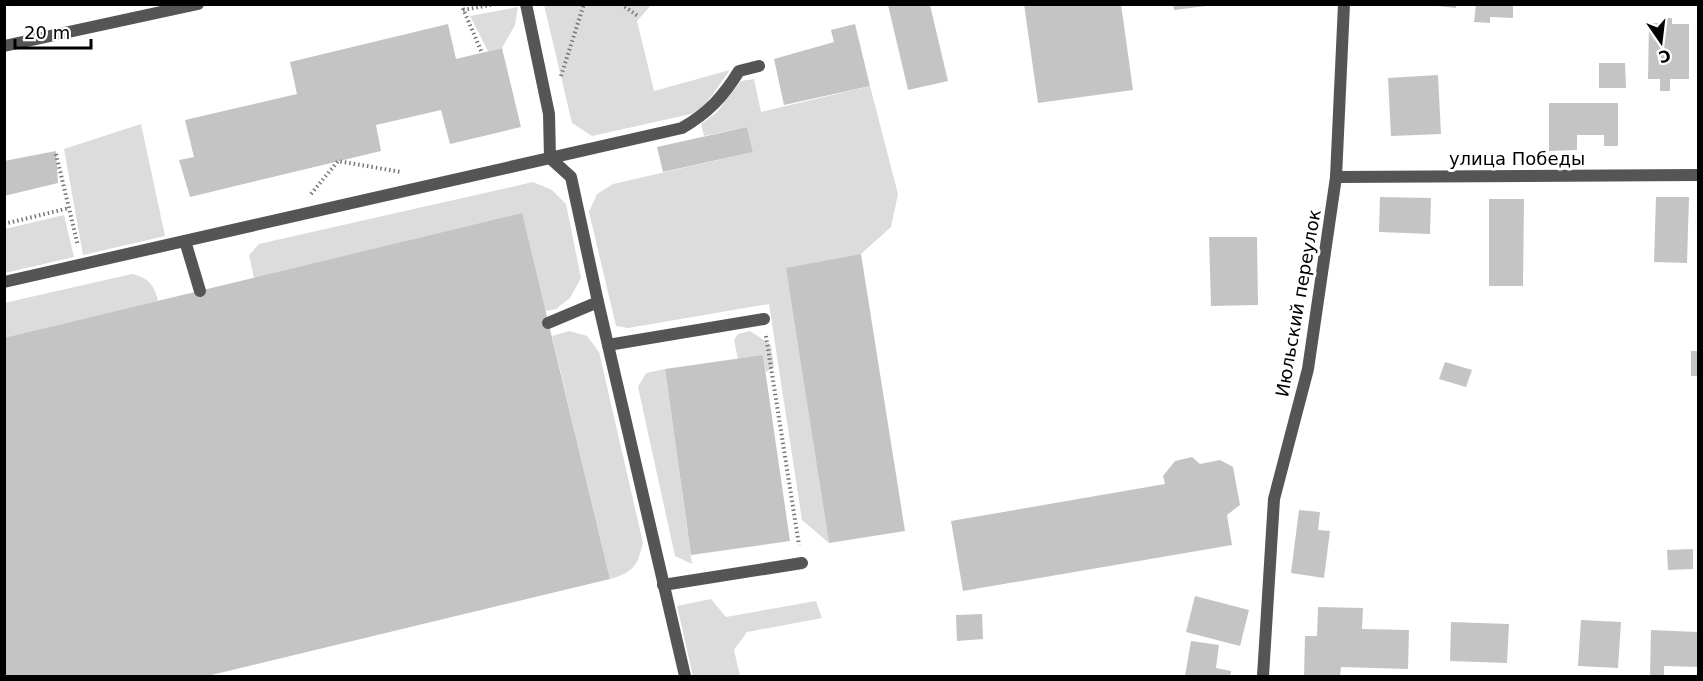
<svg xmlns="http://www.w3.org/2000/svg" width="1703" height="681" viewBox="0 0 1703 681" font-family="'DejaVu Sans',sans-serif">
  <rect width="100%" height="100%" fill="#fff"/>
  <g fill="#dcdcdc">
    <polygon points="544,5 651,5 637,21 654,91 730,70 700,112 592,136 572,123"/>
    <polygon points="518,7 515,25 502,48 488,51 470,16"/>
    <polygon points="754,79 761,112 870,86 898,194 891,227 861,254 787,269 829,543 802,520 769,304 628,328 616,326 589,212 597,194 613,184 753,152 747,127 704,136 701,124 717,112 741,81"/>
    <polygon points="141,124 165,236 83,255 64,149"/>
    <polygon points="533,182 552,190 566,204 581,278 570,298 556,309 545,311 254,278 249,255 259,244"/>
    <polygon points="64,215 74,257 5,273 5,229"/>
    <path d="M132 274C149 278 154 285 158 301L5 338 4 303Z"/>
    <path d="M569 331 587 336 599 352 643 543C637 566 634 572 610 579L552 336Z"/>
    <polygon points="750,331 771,345 774,367 766,372 763,355 738,359 734,340 738,334"/>
    <polygon points="665,369 692,564 675,556 638,387 646,373"/>
    <polygon points="711,599 726,617 816,601 822,618 747,632 734,650 740,676 693,676 677,606"/>
  </g>
  <g fill="#c4c4c4">
    <polygon points="1024,4 1121,4 1133,90 1038,103"/>
    <polygon points="1173,4 1206,4 1206,6 1174,10"/>
    <polygon points="1419,4 1456,4 1456,8"/>
    <polygon points="1476,4 1513,4 1513,18 1490,17 1490,23 1474,22"/>
    <polygon points="888,5 930,5 948,81 908,90"/>
    <polygon points="1665,18 1672,18 1672,24 1689,24 1689,79 1670,79 1670,91 1660,91 1660,79 1648,79 1649,23 1665,23"/>
    <polygon points="448,24 456,59 502,48 521,127 450,144 441,110 376,125 381,151 190,197 179,160 194,157 185,120 297,94 290,62"/>
    <polygon points="855,24 870,86 784,105 774,59 834,42 831,30"/>
    <polygon points="1599,63 1625,63 1626,88 1599,88"/>
    <polygon points="1438,75 1441,134 1391,136 1388,78"/>
    <polygon points="1549,103 1618,103 1618,146 1604,146 1604,135 1577,135 1577,150 1549,151"/>
    <polygon points="747,127 753,152 663,172 657,147"/>
    <polygon points="56,151 58,183 4,196 4,161"/>
    <polygon points="1380,197 1431,198 1430,234 1379,232"/>
    <polygon points="1656,197 1689,197 1687,263 1654,262"/>
    <polygon points="1489,199 1524,199 1523,286 1489,286"/>
    <polygon points="522,213 610,579 207,676 4,676 4,338"/>
    <polygon points="1209,237 1257,237 1258,305 1211,306"/>
    <polygon points="861,254 905,531 829,543 786,268"/>
    <rect x="1691" y="351" width="7" height="25"/>
    <polygon points="763,355 790,541 691,555 665,369"/>
    <polygon points="1445,362 1472,370 1466,387 1439,379"/>
    <polygon points="1192,457 1200,464 1220,460 1233,467 1240,505 1227,515 1232,545 963,591 951,521 1165,484 1163,476 1175,461"/>
    <polygon points="1299,510 1320,512 1318,530 1330,531 1324,578 1291,573"/>
    <polygon points="1693,549 1693,569 1668,570 1667,550"/>
    <polygon points="1195,596 1249,610 1240,646 1186,632"/>
    <polygon points="1318,607 1363,608 1362,629 1409,630 1408,669 1341,667 1340,676 1304,676 1305,636 1317,636"/>
    <polygon points="982,614 983,639 957,641 956,615"/>
    <polygon points="1581,620 1621,622 1618,668 1578,666"/>
    <polygon points="1451,622 1509,624 1507,663 1450,661"/>
    <polygon points="1651,630 1698,632 1698,667 1664,666 1664,676 1650,676"/>
    <polygon points="1191,641 1219,645 1216,668 1231,671 1230,676 1185,676"/>
  </g>
  <g fill="none" stroke-linecap="round" stroke-linejoin="round">
    <g stroke="#777" stroke-width="4" stroke-dasharray="1.5 3" stroke-linecap="butt">
      <polyline points="461,4 482,53"/>
      <polyline points="621,4 638,16"/>
      <polyline points="4,6 9,4"/>
      <polyline points="463,10 495,4"/>
      <polyline points="561,76 584,4"/>
      <polyline points="56,154 78,246"/>
      <polyline points="311,194 338,161 401,172"/>
      <polyline points="4,224 69,208"/>
      <polyline points="766,336 799,545"/>
    </g>
    <g stroke="#555" stroke-width="12">
      <polyline points="526,4 549,114 550,158 571,177 598,302 685,676"/>
      <polyline points="185,241 200,291"/>
      <path d="M4 282 682 128C708 113 723 97 739 71L759 66"/>
      <polyline points="548,323 598,302"/>
      <polyline points="608,345 764,319"/>
      <polyline points="663,585 802,563"/>
    </g>
    <g stroke="#555" stroke-width="12">
      <polyline points="4,46 198,4"/>
      <polyline points="1336,177 1698,175"/>
      <polyline points="1263,676 1274,499 1308,369 1336,177 1344,4"/>
    </g>
  </g>
  <g text-anchor="middle" dominant-baseline="central" stroke-width="6" stroke-linejoin="round" paint-order="stroke">
    <g font-size="18" fill="#000" stroke="#fff">
      <text x="1517" y="158">улица Победы</text>
      <text transform="translate(1298 303) rotate(-80)">Июльский переулок</text>
    </g>
  </g>
  <rect width="1703" height="681" fill="none" stroke="#000000" stroke-width="12"/>
  <g transform="translate(1661 42) rotate(166)" stroke="#ffffff" stroke-width="4.5" paint-order="stroke">
  <path d="M0-4.5L10 22L0 15L-10 22Z" fill="#000000"/>
  <text y="-9" font-size="16" font-weight="bold" text-anchor="middle" fill="#000000">С</text>
  </g>
  <path d="M15 39v9h76v-9" fill="none" stroke="#000000" stroke-width="3"/>
  <text x="24" y="39" font-size="18" fill="#000000" stroke="#ffffff" stroke-width="4.5" paint-order="stroke">20 m</text>
</svg>
